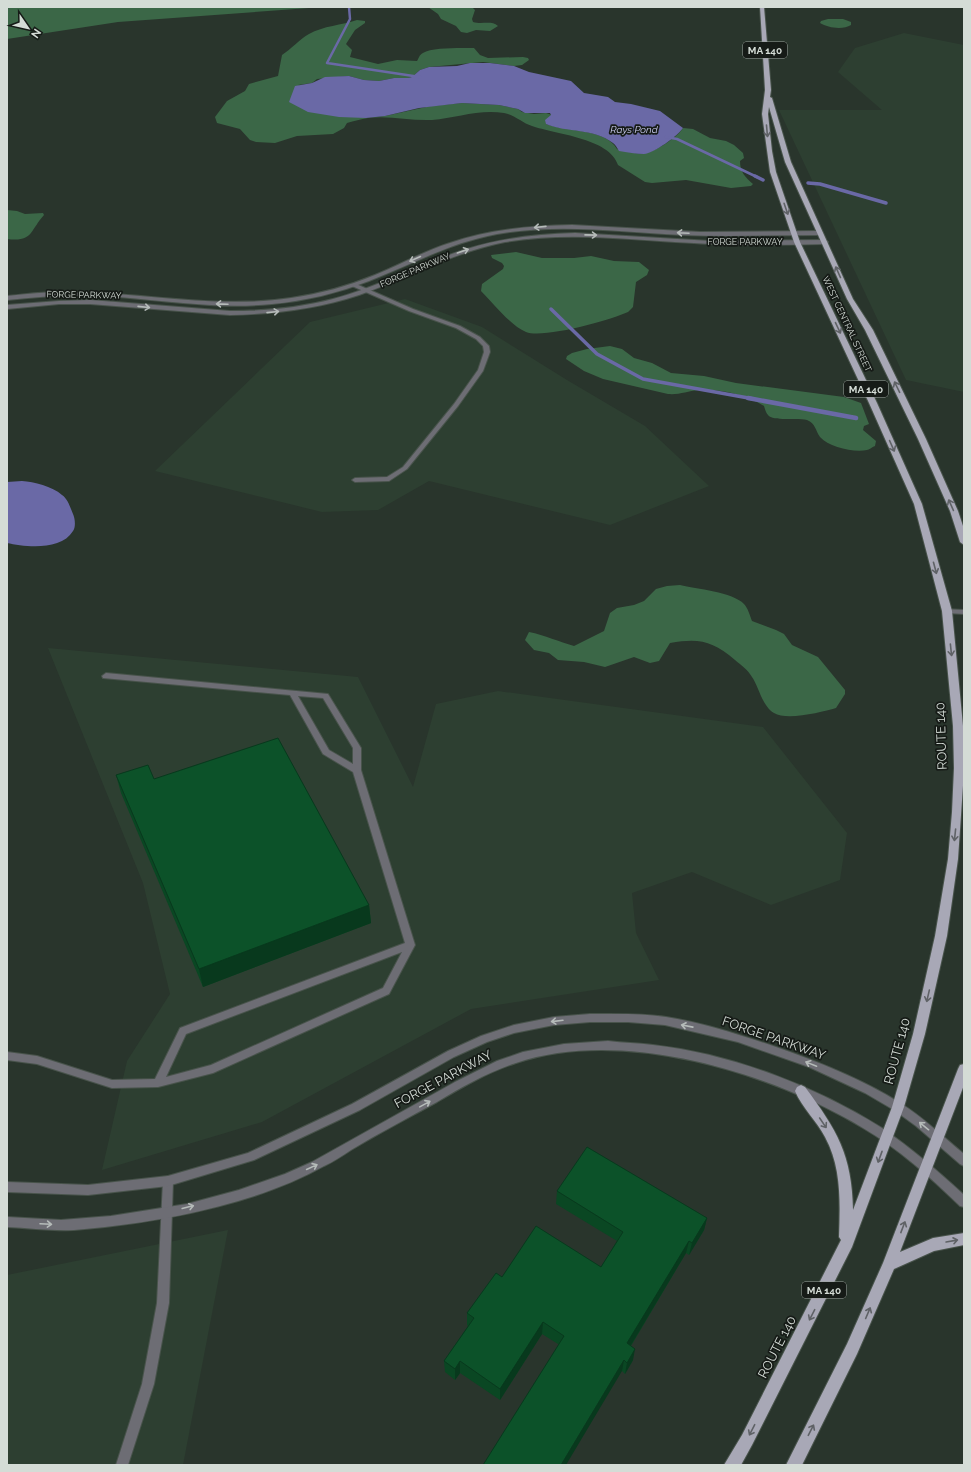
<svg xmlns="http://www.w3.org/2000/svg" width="971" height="1472" viewBox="0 0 971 1472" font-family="Raleway,sans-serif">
  <rect width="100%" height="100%" fill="#29352c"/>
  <g fill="#2d3f31">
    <polygon points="904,33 964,45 964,392 906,380 779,110 882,110 838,72 855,48"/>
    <polygon points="405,299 482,327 567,380 645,426 709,486 610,525 429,481 378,510 322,512 155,471 310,322"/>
    <polygon points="48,648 358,677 413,787 436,704 498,691 763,727 847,833 840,880 771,905 692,872 632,893 636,933 659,980 471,1009 262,1122 102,1170 127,1061 170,994 143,883"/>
    <polygon points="228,1230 183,1465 7,1465 7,1275"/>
  </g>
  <g fill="#3b6747">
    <polygon points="7,7 323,7 118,22 7,39"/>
    <path d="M428 7H472L475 10 472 19 473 22C482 25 491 20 498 26L490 31 476 30 467 33 461 32 456 26 441 19 438 14Z"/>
    <path d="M828 19H843L851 22V25C843 30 828 28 820 23L821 21Z"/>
    <path d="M357 20 365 21V23L355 30 346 44 352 50 350 57 378 64 397 60 417 61C419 58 419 55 423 53 432 47 462 48 474 48L480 55 488 58 523 57 528 58 529 60 522 65 514 66 483 62 429 67 420 70 412 77 408 78H394L379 81 364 80 349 76 317 79 312 83 298 85 366 118 385 116 431 106 462 103 499 105 518 109 522 112 534 114 546 113 552 115 546 124C566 132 605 128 617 149 626 151 637 155 646 153 656 151 678 137 683 128L693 129 710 138 726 141 734 145 743 153 744 158 740 161C740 172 745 177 753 184L751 186 731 188 686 180 652 183 645 182 618 165C610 138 554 134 532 126 522 123 515 115 504 113 479 109 456 118 432 120 410 121 389 115 368 118 361 119 354 121 347 123L344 128 333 134 297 136 275 143 256 142 250 140 240 129 217 123 215 117 227 101 245 91 249 84 278 76 282 55C291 49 300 39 309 34 323 26 342 25 357 20Z"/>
    <path d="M7 210 17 211 25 214 43 213 44 215C29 232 33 242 7 239Z"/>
    <path d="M516 252 542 258H574L591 256 614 261 639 262 649 270 647 275 636 282 633 307 628 312C611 320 543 339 526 332 511 326 493 303 481 291L482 284 503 269 504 266 502 263 492 258 491 255Z"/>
    <path d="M610 346 622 349 634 358 652 363 671 373 704 376 736 383 844 397 861 403 869 424 864 426 863 430 876 441 875 446C872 447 869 450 867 450 854 453 829 447 820 437 815 430 816 424 807 420 797 417 773 422 768 415 766 413 765 409 764 406 747 395 719 388 698 390 688 391 679 395 668 394L603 379 584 371 566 359 567 356 572 353 587 349Z"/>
    <path d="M680 585C696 589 733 592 744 604 748 608 750 616 752 621L776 630 784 634 792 645 818 657 845 690V694L836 708C822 712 787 721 774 713 762 706 759 687 752 677 748 670 741 665 735 660 712 641 700 638 670 643L659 661 650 663 634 657 605 667 584 662 558 660 549 653 534 650 525 640 529 632C545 635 559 642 574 646L604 631 610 613 617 608 634 605 644 601 656 589 667 586Z"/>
  </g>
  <g fill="#6a69a6">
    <path d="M470 63H490L514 66 529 72 571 81 584 93 608 97 615 102 631 104 660 111 683 128C678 136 654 153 644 154 636 154 627 152 619 151 617 148 616 145 613 143 594 128 567 133 546 124L545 120 551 115 550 113H525L518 109 499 105 462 103 419 108 385 116 366 118 339 117 308 112 289 102 295 86 312 83 325 77 349 76 364 80 379 81 394 78H408L412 77 420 70 429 67 457 66Z"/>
    <path d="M22 481C34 482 52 486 62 495 68 499 70 507 73 514 75 518 76 527 73 531 61 551 25 547 7 543V482Z"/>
  </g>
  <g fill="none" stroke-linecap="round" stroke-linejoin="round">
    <g stroke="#6a69a6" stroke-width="2.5">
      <polyline points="349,7 350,19 327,63 420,77"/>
      <polyline points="666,137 677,139 757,177"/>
    </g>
    <g stroke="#6a69a6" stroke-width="3.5">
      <polyline points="755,176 763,180"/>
      <polyline points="808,183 820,184 886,203"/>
      <polyline points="551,309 597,354 643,379 754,399"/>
    </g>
    <polyline stroke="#6a69a6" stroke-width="4.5" points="748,398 856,418"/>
    <defs>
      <g id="minor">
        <polygon points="352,284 356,284 413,309 460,326 480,337 489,346 490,352 483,371 458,406 407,469 389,481 355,482 352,480 355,478 387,477 403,467 454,404 478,370 484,352 483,346 476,339 456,328 409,311 352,286"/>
        <polygon points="944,609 964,610 964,614 947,613 943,611"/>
        <path d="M106 673 328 694 361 748V770L415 945 389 994 213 1073 158 1087 112 1088 37 1064 7 1060V1052L37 1056 112 1080 155 1079 180 1028 405 943 353 772 323 754 290 695 103 678 102 676ZM298 696 323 698 353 748V764L329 750ZM402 952 383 988 211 1065 166 1077 186 1034Z"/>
        <polygon points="168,1176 172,1178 173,1181 169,1303 154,1384 128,1465 116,1465 142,1384 157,1303 163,1181 164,1178"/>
      </g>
      <g id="tertiary">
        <path d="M572 225 700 232 820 231 823 233 820 235C774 235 729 237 683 235 621 232 558 223 497 234 449 243 413 264 369 281 338 293 305 301 272 304 215 310 159 299 102 296 70 295 39 296 7 300V296C29 294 51 291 73 292 146 293 218 309 291 298 320 294 348 286 375 275 400 265 424 251 450 243 490 229 530 226 572 225Z"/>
        <path d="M575 233 711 241 825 240 828 242 825 244C781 245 737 246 694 243 631 240 568 231 505 242 454 252 408 278 359 295 317 309 274 314 230 315L90 304H59L7 309V305L59 301 90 300 230 311C265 311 299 308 333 299 379 287 421 263 467 249 502 238 538 234 575 233Z"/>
        <path d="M590 1014C615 1014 641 1013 666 1017 704 1023 740 1035 776 1047 819 1062 862 1079 900 1103 923 1117 943 1137 964 1154V1166L960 1164 916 1126 894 1110 865 1093 809 1067 738 1042 665 1025 628 1022H590L554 1025 514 1033 487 1042 454 1057 360 1110 254 1160 168 1186 88 1195 7 1192V1182L88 1185 168 1176 248 1153 352 1104 448 1051 481 1036 514 1025 554 1017Z"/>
        <path d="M608 1041C623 1043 638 1043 653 1045 732 1054 815 1086 882 1128 911 1148 938 1171 964 1195V1207L960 1206C930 1177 899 1149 863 1128 770 1072 622 1027 516 1063 488 1072 462 1087 437 1102 408 1118 379 1133 351 1150 342 1156 333 1162 324 1166 262 1201 176 1219 105 1227 95 1228 85 1229 74 1230 52 1231 29 1228 7 1227V1217L61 1220 111 1216 187 1204 239 1190 285 1174 312 1162 455 1082 497 1061 523 1052 564 1044Z"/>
      </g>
      <g id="primary">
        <path d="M760 7H764L771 90 770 97 772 98 791 162 853 299 873 330 926 439 958 511 964 529V545L960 542 950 511 918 439 865 330 847 299 785 162 769 107 768 114 772 151 776 172 800 242 877 403 922 504 952 611 963 726 964 771 958 859 947 936 925 1034 904 1107 852 1247 752 1445 741 1465H724L742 1435 841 1240 839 1237C840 1204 842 1168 825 1137 817 1121 802 1108 795 1091L797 1087 801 1085 805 1087C837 1130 852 1155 853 1210L892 1107 913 1034 935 936 948 859 952 812 954 768 953 726 942 611 914 504 869 403 794 242 770 172 762 114 765 90Z"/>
        <polygon points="964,1064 964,1085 900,1252 933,1238 964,1233 964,1245 934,1251 894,1269 857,1354 802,1465 786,1465 847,1344 883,1263 958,1069 960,1065"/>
      </g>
    </defs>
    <use href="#minor" stroke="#48534b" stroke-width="2"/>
    <use href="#tertiary" stroke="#48534b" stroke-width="2"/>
    <use href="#primary" stroke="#48534b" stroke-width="2"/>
    <use href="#minor" fill="#6d6d74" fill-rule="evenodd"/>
    <use href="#tertiary" fill="#6d6d74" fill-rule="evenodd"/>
    <use href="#primary" fill="#a8a8b6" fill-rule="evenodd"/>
  </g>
  <g fill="#0a4723">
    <polygon points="116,775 154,779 369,905 371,923 203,987 121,793"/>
    <polygon points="557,1191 707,1218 704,1230 689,1255 686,1253 631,1346 633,1360 625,1374 622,1371 558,1344 542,1334 500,1400 460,1373 455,1380 445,1372 444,1361 468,1326 467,1325 467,1313 502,1277 601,1267 617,1241 556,1204"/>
  </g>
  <g fill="#08391d">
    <polygon points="369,905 371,923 203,987 199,969"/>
    <polygon points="707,1218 704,1230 689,1255 692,1243"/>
    <polygon points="689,1241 686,1253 625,1355 627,1343"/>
    <polygon points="543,1322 542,1334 500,1400 500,1389"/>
    <polygon points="635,1349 633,1360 625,1374 627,1363"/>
    <polygon points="624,1360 622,1371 566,1465 561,1465"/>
    <polygon points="460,1361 460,1373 455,1380 455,1369"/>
  </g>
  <g fill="#0c5229" stroke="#08391d">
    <polygon points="278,738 369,905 199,969 116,775 148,765 154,779"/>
    <polygon points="587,1147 707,1218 692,1243 689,1241 627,1343 635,1349 627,1363 624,1360 561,1465 483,1465 564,1336 543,1322 500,1389 460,1361 455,1369 444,1361 474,1318 467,1313 496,1273 502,1277 536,1226 601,1267 623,1232 557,1191"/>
  </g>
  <defs><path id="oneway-shaft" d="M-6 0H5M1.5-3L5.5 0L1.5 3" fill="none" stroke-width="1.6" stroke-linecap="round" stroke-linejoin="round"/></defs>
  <g stroke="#5f6266">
    <use href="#oneway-shaft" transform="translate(767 131) rotate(85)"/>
    <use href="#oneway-shaft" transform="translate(786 209) rotate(71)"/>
    <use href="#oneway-shaft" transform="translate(838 272) rotate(-114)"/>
    <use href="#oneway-shaft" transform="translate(838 328) rotate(65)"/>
    <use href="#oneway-shaft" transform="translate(897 387) rotate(-116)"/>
    <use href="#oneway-shaft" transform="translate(892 446) rotate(66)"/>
    <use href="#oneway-shaft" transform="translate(951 505) rotate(-114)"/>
    <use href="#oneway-shaft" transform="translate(935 568) rotate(75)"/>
    <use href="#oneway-shaft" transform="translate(951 650) rotate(84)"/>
    <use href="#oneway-shaft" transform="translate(955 835) rotate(96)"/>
    <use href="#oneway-shaft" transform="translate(928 996) rotate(103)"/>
    <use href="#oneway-shaft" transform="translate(823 1123) rotate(56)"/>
    <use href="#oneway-shaft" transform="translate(880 1157) rotate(110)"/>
    <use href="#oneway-shaft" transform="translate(903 1227) rotate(-69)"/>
    <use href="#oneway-shaft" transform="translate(952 1241) rotate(-10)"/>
    <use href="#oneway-shaft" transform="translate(868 1313) rotate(-67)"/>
    <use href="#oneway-shaft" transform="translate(812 1315) rotate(117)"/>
    <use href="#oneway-shaft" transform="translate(752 1430) rotate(117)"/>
    <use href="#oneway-shaft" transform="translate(811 1430) rotate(-63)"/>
  </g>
  <g stroke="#b5bbb9">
    <use href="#oneway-shaft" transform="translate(540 227) rotate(174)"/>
    <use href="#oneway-shaft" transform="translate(683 233) rotate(-177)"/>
    <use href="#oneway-shaft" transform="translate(591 235) rotate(1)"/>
    <use href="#oneway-shaft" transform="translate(463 251) rotate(-19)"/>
    <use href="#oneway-shaft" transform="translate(415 259) rotate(156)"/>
    <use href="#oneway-shaft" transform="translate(222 304) rotate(-178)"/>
    <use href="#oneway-shaft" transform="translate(144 307) rotate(6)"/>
    <use href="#oneway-shaft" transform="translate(273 312) rotate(-6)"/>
    <use href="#oneway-shaft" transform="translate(557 1021) rotate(173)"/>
    <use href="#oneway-shaft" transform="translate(687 1026) rotate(-169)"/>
    <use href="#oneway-shaft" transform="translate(811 1064) rotate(-158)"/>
    <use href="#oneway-shaft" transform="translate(425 1104) rotate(-29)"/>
    <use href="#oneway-shaft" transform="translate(924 1126) rotate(-141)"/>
    <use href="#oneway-shaft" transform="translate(312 1167) rotate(-25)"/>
    <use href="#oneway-shaft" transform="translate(188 1207) rotate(-14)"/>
    <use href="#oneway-shaft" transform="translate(46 1224) rotate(3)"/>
  </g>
  <g text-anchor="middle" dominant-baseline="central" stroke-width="3.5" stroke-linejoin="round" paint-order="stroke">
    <g font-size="9" fill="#d4dcd6" stroke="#161b17">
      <text x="745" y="242">FORGE PARKWAY</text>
      <text transform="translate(415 270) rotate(-23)">FORGE PARKWAY</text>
      <text transform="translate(84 295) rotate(1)">FORGE PARKWAY</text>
      <text transform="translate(847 324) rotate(65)">WEST CENTRAL STREET</text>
    </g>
    <g fill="#161b17" stroke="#9ba29d" stroke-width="1">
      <rect x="743" y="42" width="44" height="16" rx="3"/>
      <rect x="844" y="381" width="44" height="16" rx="3"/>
      <rect x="802" y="1282" width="44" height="16" rx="3"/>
    </g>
    <g font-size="10" font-weight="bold" fill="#d4dcd6">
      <text x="765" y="50">MA 140</text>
      <text x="866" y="389">MA 140</text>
      <text x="824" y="1290">MA 140</text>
    </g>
    <g font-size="10" font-style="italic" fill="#cdcef2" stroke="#161b17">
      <text x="634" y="129">Rays Pond</text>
    </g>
    <g font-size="13" fill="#d4dcd6" stroke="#161b17">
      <text transform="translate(941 736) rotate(-92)">ROUTE 140</text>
      <text transform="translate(774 1038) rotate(19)">FORGE PARKWAY</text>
      <text transform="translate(897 1051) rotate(-75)">ROUTE 140</text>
      <text transform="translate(443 1079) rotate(-28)">FORGE PARKWAY</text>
      <text transform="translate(777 1347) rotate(-63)">ROUTE 140</text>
    </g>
  </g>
  <rect width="971" height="1472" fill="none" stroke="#d4dcd6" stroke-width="16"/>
  <g transform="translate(28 28) rotate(124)" stroke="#161b17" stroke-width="3" paint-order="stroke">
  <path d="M0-3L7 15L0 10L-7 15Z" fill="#d4dcd6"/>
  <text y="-6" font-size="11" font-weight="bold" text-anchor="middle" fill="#d4dcd6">N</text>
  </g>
</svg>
